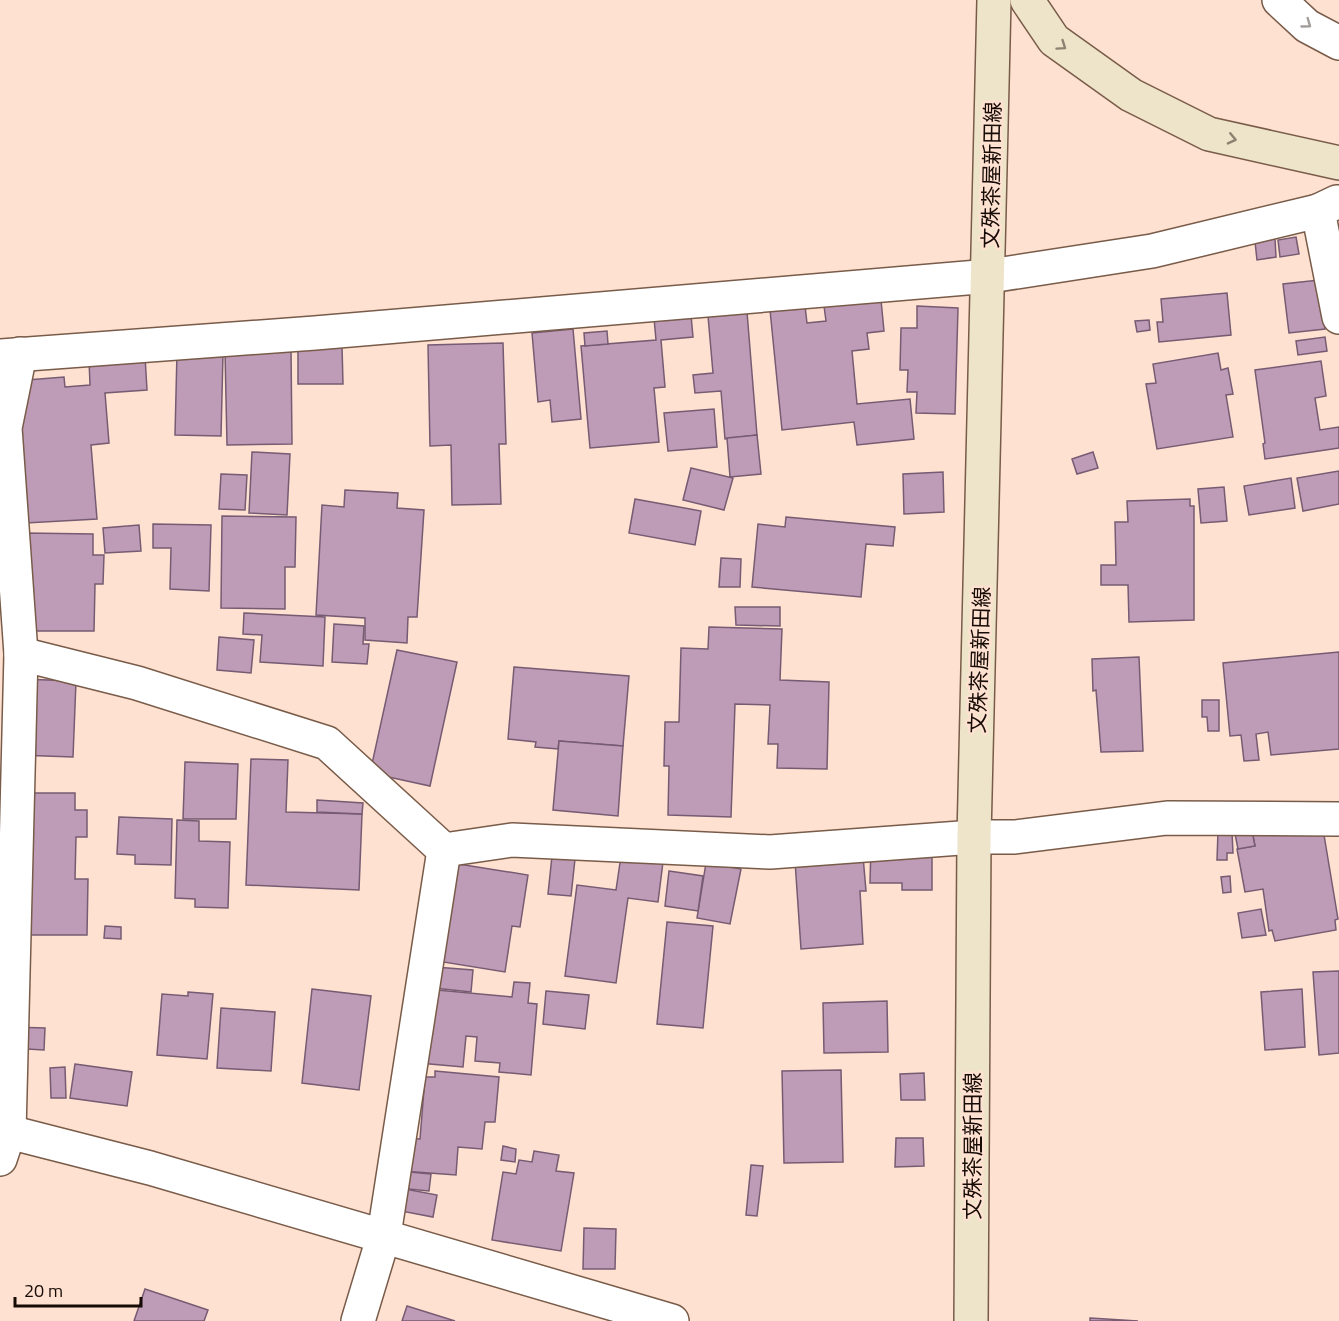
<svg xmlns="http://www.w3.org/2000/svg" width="1339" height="1321" viewBox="0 0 1339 1321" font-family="'Titillium Web','Noto Sans JP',sans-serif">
  <rect width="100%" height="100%" fill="#fee1d0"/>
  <g fill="#be9cb8" stroke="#765b72" stroke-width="1.5">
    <polygon points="1296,237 1299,254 1280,257 1278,240"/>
    <polygon points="1275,239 1276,257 1257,260 1255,242"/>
    <polygon points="1319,280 1325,329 1289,333 1283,284"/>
    <polygon points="1227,293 1231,335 1159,342 1157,322 1163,322 1161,299"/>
    <polygon points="881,300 884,331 867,333 869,349 852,351 857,404 910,399 914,439 857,445 854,422 782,430 770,310 805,306 807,323 826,321 824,306"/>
    <polygon points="917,306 958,308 955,414 916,413 917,392 907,392 908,370 900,370 901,328 917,328"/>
    <polygon points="747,312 757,435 725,439 721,391 695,393 693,375 713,373 708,316"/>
    <polygon points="691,315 693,337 661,340 665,387 654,388 659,442 590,448 581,346 656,340 654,318"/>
    <polygon points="1149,320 1150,330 1137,332 1135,321"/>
    <polygon points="573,329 581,419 552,422 550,400 538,402 532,333"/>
    <polygon points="607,331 608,344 585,346 584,333"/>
    <polygon points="1325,337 1327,351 1298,355 1296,341"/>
    <polygon points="503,343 506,444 499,444 501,504 452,505 451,445 430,446 428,345"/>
    <polygon points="342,346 343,384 298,384 298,347"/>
    <polygon points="291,350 292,444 227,445 225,351"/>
    <polygon points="177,353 223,354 221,436 175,435"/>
    <polygon points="1218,353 1221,370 1228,368 1233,394 1226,395 1233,437 1157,449 1146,384 1156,383 1153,364"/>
    <polygon points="145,356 147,390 105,393 109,443 91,445 97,519 26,523 19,393 27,380 64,377 65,387 90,385 89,360"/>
    <polygon points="1321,361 1326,396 1315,398 1320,430 1339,427 1339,448 1265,459 1263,444 1265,443 1255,370"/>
    <polygon points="714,409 717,447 668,451 664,413"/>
    <polygon points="757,435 761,474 730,477 727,438"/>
    <polygon points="252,452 290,454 287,515 249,513"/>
    <polygon points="1093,452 1098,468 1077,474 1072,459"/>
    <polygon points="691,468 733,478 724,510 683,500"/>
    <polygon points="1339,471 1339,504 1303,511 1297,478"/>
    <polygon points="943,472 944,512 904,514 903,474"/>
    <polygon points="221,474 247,475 245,510 219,509"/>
    <polygon points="1291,478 1295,508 1249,515 1244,486"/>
    <polygon points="1224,487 1227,521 1201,523 1198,489"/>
    <polygon points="345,490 398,493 397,508 424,510 417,617 408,617 407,643 365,640 365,618 316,615 322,505 344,507"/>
    <polygon points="635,499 701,511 695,545 629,533"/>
    <polygon points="1190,499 1190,506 1194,506 1194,620 1129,622 1128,585 1101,585 1101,565 1116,565 1115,522 1128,522 1127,501"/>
    <polygon points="222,516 296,517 295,567 285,567 285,609 221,608"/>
    <polygon points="786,517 895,527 893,546 866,544 861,597 752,587 758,524 785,527"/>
    <polygon points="153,524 211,525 209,591 170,589 171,548 153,548"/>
    <polygon points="139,525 141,551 105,553 103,528"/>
    <polygon points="25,533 93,534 93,555 104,555 103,584 95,584 94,631 26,631"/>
    <polygon points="721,558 741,559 740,587 719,587"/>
    <polygon points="735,607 780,607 780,626 736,625"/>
    <polygon points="244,613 325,617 323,666 260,662 262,635 243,634"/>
    <polygon points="334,624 364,626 363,644 369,644 367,664 332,662"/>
    <polygon points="709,627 782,629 780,680 829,682 827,769 777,768 778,744 768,744 770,705 735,704 731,817 668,815 669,766 664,766 665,722 679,722 681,648 708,649"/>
    <polygon points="219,637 254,640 251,673 217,670"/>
    <polygon points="397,650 457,662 430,786 370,773"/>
    <polygon points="1339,652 1339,749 1271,755 1268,732 1256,734 1259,760 1244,761 1241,735 1230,736 1223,663"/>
    <polygon points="1139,657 1143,751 1101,752 1096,690 1093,691 1092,659"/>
    <polygon points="514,667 629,676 623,746 559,741 558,749 535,747 536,742 508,739"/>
    <polygon points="20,679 76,681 73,757 17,755"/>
    <polygon points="1202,700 1219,700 1219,731 1208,731 1207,717 1202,717"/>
    <polygon points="559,741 623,746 618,816 553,810"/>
    <polygon points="251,759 288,760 286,812 362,814 359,890 246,885"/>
    <polygon points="185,762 238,764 236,819 183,819"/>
    <polygon points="13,793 75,793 75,810 87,810 87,837 76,837 75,879 88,879 87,935 12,935"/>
    <polygon points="317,800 363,803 362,814 317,812"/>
    <polygon points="1319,805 1338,919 1335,920 1336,930 1275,941 1272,930 1269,931 1263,889 1245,892 1237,849 1255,846 1249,816"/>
    <polygon points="119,817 172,819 171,865 135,864 135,855 117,854"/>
    <polygon points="177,820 199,821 199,841 230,842 228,908 195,907 195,899 175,898"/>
    <polygon points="1251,826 1255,846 1238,849 1234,829"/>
    <polygon points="1218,832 1232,832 1233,853 1227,853 1227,860 1217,860"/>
    <polygon points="871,845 932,846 932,890 902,890 902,883 870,883"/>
    <polygon points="552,856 575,859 571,896 548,894"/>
    <polygon points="621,856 663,862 658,902 628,898 616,983 565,976 577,885 616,890"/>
    <polygon points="863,856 866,891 860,891 863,944 801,949 795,861"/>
    <polygon points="452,863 528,875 520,927 512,926 505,972 437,961"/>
    <polygon points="706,863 741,869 730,924 697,918"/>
    <polygon points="669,871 703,876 698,911 665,906"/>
    <polygon points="1230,876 1231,892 1223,893 1221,877"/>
    <polygon points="1261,909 1266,935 1242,938 1238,913"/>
    <polygon points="667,922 713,926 703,1028 657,1024"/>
    <polygon points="105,926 121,927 121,939 104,938"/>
    <polygon points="435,967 473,970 471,992 434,988"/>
    <polygon points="1339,971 1339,1053 1319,1055 1313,972"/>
    <polygon points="514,982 530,983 528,1003 537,1004 531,1075 499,1072 500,1063 475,1061 477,1037 466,1036 463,1067 419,1063 426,989 512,997"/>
    <polygon points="312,989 371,996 359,1090 302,1083"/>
    <polygon points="1302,989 1305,1047 1265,1050 1261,992"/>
    <polygon points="546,991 589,995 585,1029 543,1024"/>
    <polygon points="188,992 213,994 207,1059 157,1055 162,994 188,996"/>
    <polygon points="887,1001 888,1052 824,1053 823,1003"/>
    <polygon points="221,1008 275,1012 271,1071 217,1068"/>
    <polygon points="11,1027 45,1028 44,1050 10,1048"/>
    <polygon points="75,1064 132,1072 127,1106 70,1098"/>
    <polygon points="65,1067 66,1098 51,1098 50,1068"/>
    <polygon points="841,1070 843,1162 784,1163 782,1071"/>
    <polygon points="435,1071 499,1077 495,1122 485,1122 482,1149 458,1147 456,1175 402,1171 405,1138 420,1139 425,1077 435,1077"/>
    <polygon points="924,1073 925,1100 901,1100 900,1074"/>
    <polygon points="896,1138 923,1138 924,1166 895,1167"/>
    <polygon points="503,1146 516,1149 515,1162 501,1160"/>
    <polygon points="534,1151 559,1155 556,1171 574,1173 561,1251 492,1240 503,1172 516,1174 519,1160 532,1162"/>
    <polygon points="751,1165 763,1166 757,1216 746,1215"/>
    <polygon points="399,1171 431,1174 429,1191 398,1188"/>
    <polygon points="405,1189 437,1195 433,1217 401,1211"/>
    <polygon points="584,1228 616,1229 615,1269 583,1269"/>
    <polygon points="145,1289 208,1310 204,1321 134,1321"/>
    <polygon points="407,1306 455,1321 402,1321"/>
    <polygon points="1090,1318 1138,1321 1090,1321"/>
  </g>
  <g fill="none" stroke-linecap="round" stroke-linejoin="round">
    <defs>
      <g id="street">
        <polyline points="1279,0 1307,26 1339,43"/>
        <polyline points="1337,202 1318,211 1339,317"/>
        <polyline points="0,356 315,333 990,276 1152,251 1318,211"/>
        <polyline points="21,654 137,683 327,743 444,850"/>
        <polyline points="444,850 512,840 770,852 974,837 1015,837 1167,818 1339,819"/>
        <polyline points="0,1133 9,1132 150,1168 672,1321"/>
        <polyline points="0,1159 9,1132 21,654 5,428 20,354"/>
        <polyline points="358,1321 384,1235 444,850"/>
      </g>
      <g id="secondary">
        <polyline points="1027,0 1054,40 1131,95 1209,134 1339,163"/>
        <polyline points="971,1321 974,837 994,0"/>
      </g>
    </defs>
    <use href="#street" stroke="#795b49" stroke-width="36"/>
    <use href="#secondary" stroke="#795b49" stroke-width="36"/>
    <use href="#street" stroke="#fff" stroke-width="33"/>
    <use href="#secondary" stroke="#ede4c9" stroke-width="33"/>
  </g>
  <defs><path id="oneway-chevron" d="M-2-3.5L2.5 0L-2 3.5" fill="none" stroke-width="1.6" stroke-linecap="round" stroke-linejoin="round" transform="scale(1.5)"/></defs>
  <use stroke="#a29d9b" href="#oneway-chevron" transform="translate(1307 24) rotate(36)"/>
  <g stroke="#8c8271">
    <use href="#oneway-chevron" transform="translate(1062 46) rotate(35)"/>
    <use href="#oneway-chevron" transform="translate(1232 139) rotate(13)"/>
  </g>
  <g text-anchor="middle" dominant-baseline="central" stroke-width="5" stroke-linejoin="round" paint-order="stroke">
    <g font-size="21" fill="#160b05" stroke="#fee1d0">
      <text transform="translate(991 175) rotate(-89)">文殊茶屋新田線</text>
      <text transform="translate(979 660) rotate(-88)">文殊茶屋新田線</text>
      <text transform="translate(972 1146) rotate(-90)">文殊茶屋新田線</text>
    </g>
  </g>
  <path d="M15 1297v9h126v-9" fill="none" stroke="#160b05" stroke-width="3"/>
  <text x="24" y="1297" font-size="18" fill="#160b05" stroke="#fee1d0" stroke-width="4.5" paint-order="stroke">20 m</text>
</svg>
